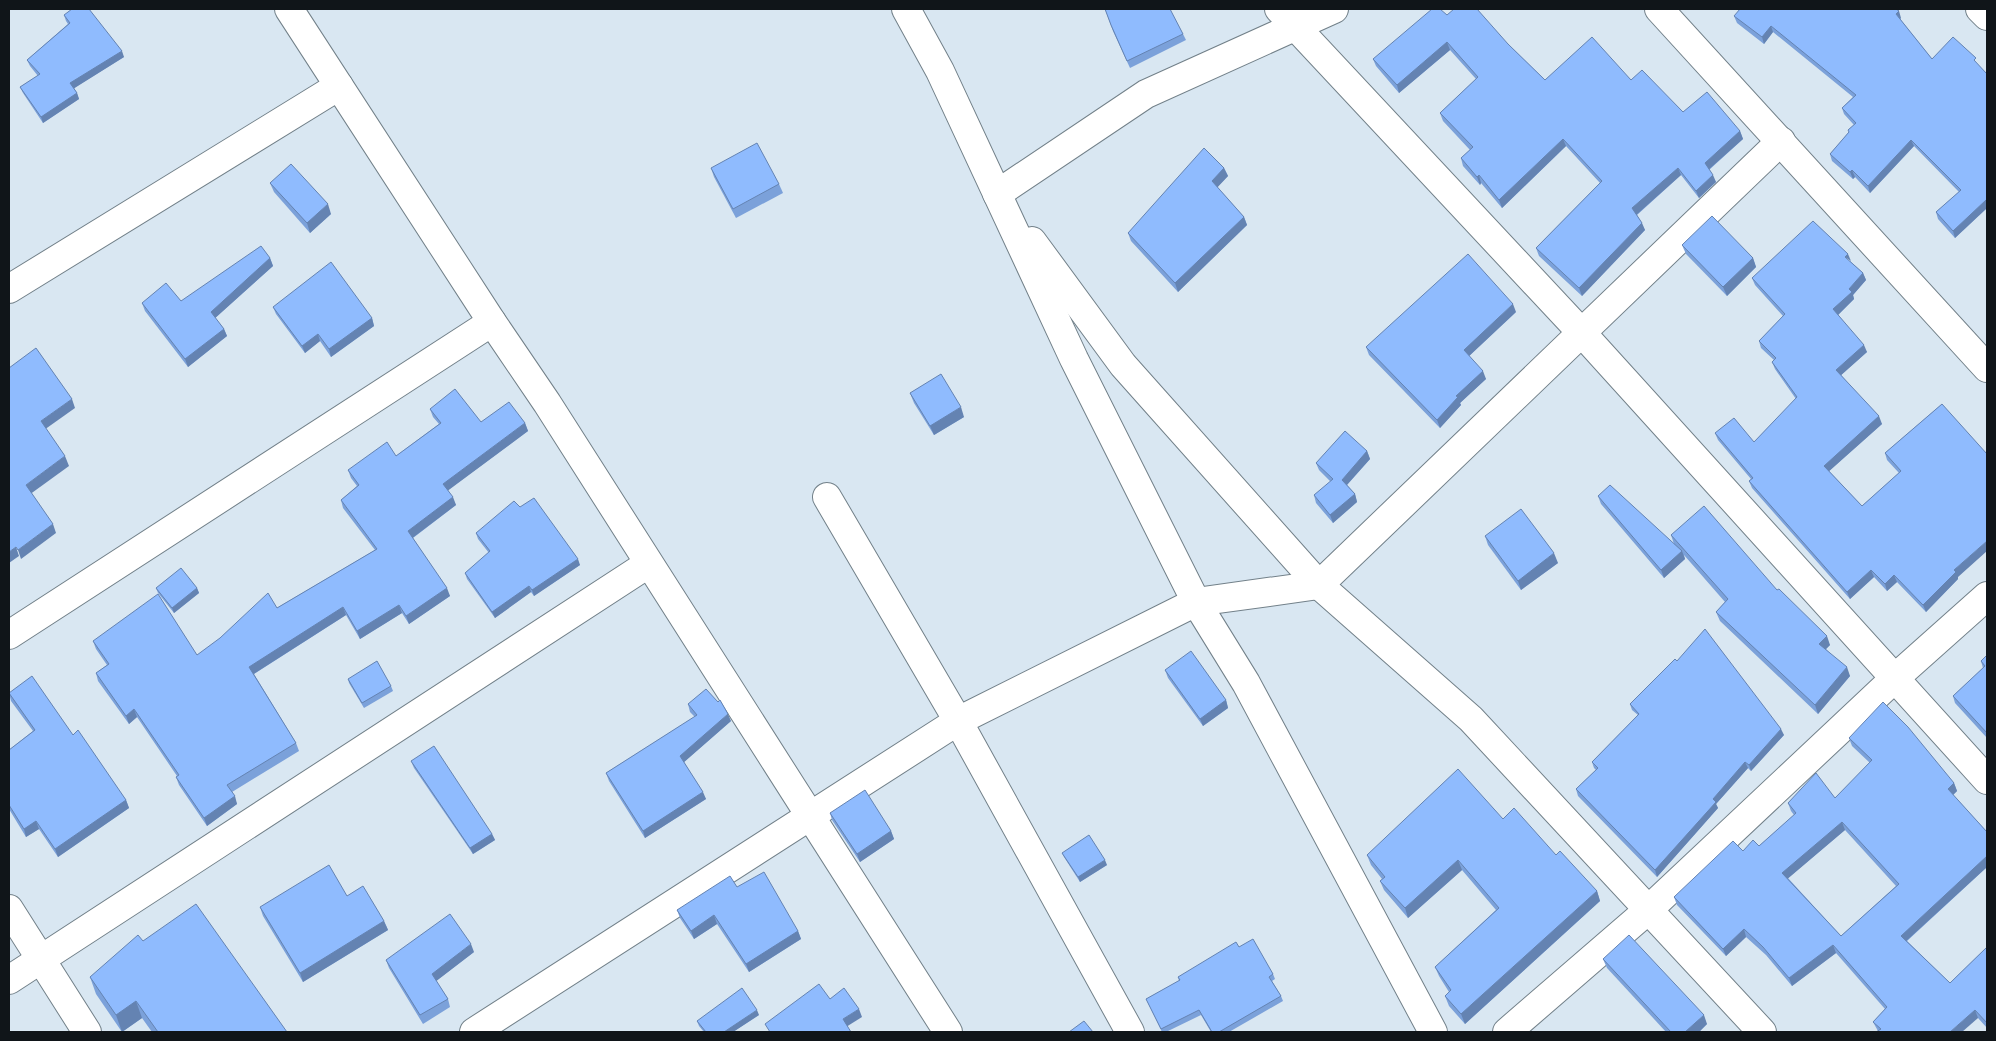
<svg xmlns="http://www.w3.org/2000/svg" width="1996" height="1041" viewBox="0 0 1996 1041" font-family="Manrope,sans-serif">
  <rect width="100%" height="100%" fill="#d9e7f2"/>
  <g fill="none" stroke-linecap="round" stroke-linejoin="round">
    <defs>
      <g id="minor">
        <polyline points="289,9 492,322 547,403 948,1032"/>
        <polyline points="906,9 940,71 1074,359 1196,602 1246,683 1433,1032"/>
        <polyline points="1279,9 1581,332 1987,780"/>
        <polyline points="1659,9 1987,368"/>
        <polyline points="1980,9 1987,16"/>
        <polyline points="997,194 1146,94 1334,9"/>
        <polyline points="1032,241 1123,365 1319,585 1471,719 1762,1032"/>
        <polyline points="9,289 339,86"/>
        <polyline points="827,497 958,721 1130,1032"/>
        <polyline points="9,635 492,322"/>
        <polyline points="9,909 87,1032"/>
        <polyline points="9,980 648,564"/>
        <polyline points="474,1032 958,721 1196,602 1319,585 1781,141"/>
        <polyline points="1507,1032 1647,911 1895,678 1987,596"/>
      </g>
    </defs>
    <use href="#minor" stroke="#728089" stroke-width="30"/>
    <use href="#minor" stroke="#fff" stroke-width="28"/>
  </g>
  <g fill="#7ba1da" fill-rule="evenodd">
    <polygon points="1105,9 1183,34 1186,40 1130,68 1113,31"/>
    <polygon points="64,15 124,57 74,88 77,93 79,99 43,123 23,93 20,87 38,76 30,66 27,60 68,24 66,21"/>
    <polygon points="1447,15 1508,44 1545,80 1631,80 1683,112 1740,131 1743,139 1709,170 1716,182 1699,198 1681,175 1637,215 1645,230 1582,296 1539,256 1536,248 1600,183 1566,146 1502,208 1481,183 1480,185 1463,166 1461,158 1470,150 1443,121 1440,113 1476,79 1450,50 1399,93 1376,66 1373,59"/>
    <polygon points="1734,16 1901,18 1900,19 1932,59 1978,65 1987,74 1987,208 1955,238 1938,219 1936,212 1959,192 1914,146 1870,193 1855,177 1853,179 1832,161 1830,154 1849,132 1848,130 1854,125 1844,114 1842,108 1853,97 1773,32 1764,44 1737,23"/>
    <polygon points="711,168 779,184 783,193 736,218 714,177"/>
    <polygon points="1224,168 1228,176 1217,187 1244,217 1247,225 1178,292 1131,241 1128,233"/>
    <polygon points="270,183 331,214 310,233 274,192"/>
    <polygon points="1682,245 1753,258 1756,267 1727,296 1686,254"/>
    <polygon points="270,258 273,266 215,318 224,329 227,336 188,367 145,311 142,303 181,301"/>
    <polygon points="1850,261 1863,273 1866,280 1853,295 1854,299 1838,315 1867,352 1841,375 1882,424 1829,471 1862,506 1899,473 1887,460 1885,453 1942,404 1958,579 1926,612 1897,582 1887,591 1874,577 1850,599 1752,488 1749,481 1751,479 1718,440 1715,433 1754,442 1796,399 1775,369 1772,362 1774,360 1761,348 1759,341 1783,316 1755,285 1752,278"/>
    <polygon points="273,307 372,318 374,326 331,357 320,341 305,353 276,314"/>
    <polygon points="1516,312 1469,356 1486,379 1460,403 1461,405 1440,428 1369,355 1366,347"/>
    <polygon points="910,393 964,417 934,435 914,403"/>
    <polygon points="430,409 481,422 525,423 528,431 448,490 456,505 413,538 450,596 409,624 402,613 360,639 346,615 254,674 296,743 299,751 232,792 237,804 207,826 179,785 176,777 177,776 137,717 129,724 98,681 96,673 107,665 96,649 93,641 197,655 375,550 343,508 341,500 357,486 351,478 348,470 396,456 439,424 433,417"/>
    <polygon points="1367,451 1370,459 1347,485 1355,494 1357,502 1333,523 1316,503 1314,495 1331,482 1319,470 1316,463"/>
    <polygon points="1598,496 1674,544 1671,535 1777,590 1830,645 1826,649 1850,676 1818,714 1720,621 1716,612 1725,602 1684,555 1685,559 1664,578 1601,504"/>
    <polygon points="520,507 580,565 534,596 531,592 495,618 467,579 465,573 489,553 478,539 476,533"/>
    <polygon points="1485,536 1558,563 1521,590 1488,545"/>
    <polygon points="156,588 197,588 199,593 174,613 158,593"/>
    <polygon points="1987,655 1987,738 1955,703 1953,696 1983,668 1981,661"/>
    <polygon points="1677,661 1784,735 1751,771 1748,768 1716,804 1718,808 1657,877 1578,796 1576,789 1596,770 1594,768 1592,762 1638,715 1632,710 1630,704"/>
    <polygon points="1165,670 1226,700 1228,708 1203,726 1168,678"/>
    <polygon points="348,679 391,686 393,691 364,708 349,683"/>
    <polygon points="9,693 73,735 126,800 129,808 58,857 39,829 26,837 9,809 9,750 33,731 11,701"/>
    <polygon points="688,704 731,721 684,762 706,799 645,838 609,781 606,773 695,717 690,712"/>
    <path d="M1849 738 1954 783 1957 791 1953 795 1987 832V867L1907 941 1950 983 1987 947V1028L1978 1018 1878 1031 1873 1022 1885 1009 1836 953 1792 986 1766 955 1746 937 1726 956 1677 905 1674 897 1743 851 1759 846 1794 815 1791 811 1788 803 1835 798 1870 763 1852 746ZM1845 830 1896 886 1841 936 1788 878Z"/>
    <polygon points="411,761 492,834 495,840 473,854 414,768"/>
    <polygon points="830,813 891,831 894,839 860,862 832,820"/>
    <polygon points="1503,819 1556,855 1597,891 1600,901 1465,1024 1449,1006 1445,996 1449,992 1439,976 1435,967 1496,910 1462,870 1408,918 1384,890 1380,881 1382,879 1371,865 1367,855"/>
    <polygon points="1062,853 1107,865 1080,882 1064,857"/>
    <polygon points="737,887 798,931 801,939 749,972 717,924 694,939 680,918 677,910"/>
    <polygon points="260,907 384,921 388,930 303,982 263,916"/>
    <polygon points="143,941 287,1032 152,1032 142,1018 122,1032 96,994 90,977"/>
    <polygon points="1239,947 1273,974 1275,979 1272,981 1281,996 1283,1001 1229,1032 1211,1032 1201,1015 1166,1032 1162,1032 1146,999 1179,981 1178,977"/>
    <polygon points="474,952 436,981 448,999 450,1007 423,1024 389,968 386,960"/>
    <polygon points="1603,959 1707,1024 1699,1032 1666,1032 1607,968"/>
    <polygon points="759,1015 733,1032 704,1032 699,1026 697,1021"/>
  </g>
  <g fill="#6483b2">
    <polygon points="1899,11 1901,18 1899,20 1896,14"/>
    <polygon points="1771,26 1773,32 1764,44 1762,37"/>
    <polygon points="1447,42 1450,50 1399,93 1397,85"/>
    <polygon points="122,51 124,57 73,89 70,83"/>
    <polygon points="77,93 79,99 43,123 41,117"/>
    <polygon points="1740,131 1743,139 1707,171 1705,163"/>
    <polygon points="1563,139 1566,146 1502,208 1499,200"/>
    <polygon points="1911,140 1914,146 1870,193 1868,186"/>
    <polygon points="1224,168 1228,176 1215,190 1212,181"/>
    <polygon points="1678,168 1681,175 1635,216 1632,208"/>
    <polygon points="1852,170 1855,177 1853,179 1850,172"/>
    <polygon points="1479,175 1481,183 1480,185 1477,177"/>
    <polygon points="1713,175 1716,182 1699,198 1696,191"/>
    <polygon points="1986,200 1987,203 1987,208 1955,238 1953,231"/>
    <polygon points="328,204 331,214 310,233 307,223"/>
    <polygon points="1244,217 1247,225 1178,292 1175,283"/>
    <polygon points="1642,223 1645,230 1582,296 1579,288"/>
    <polygon points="1848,254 1851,261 1845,257"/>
    <polygon points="270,258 273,266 213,320 211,312"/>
    <polygon points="1753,258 1756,267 1727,296 1723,287"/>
    <polygon points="1863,273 1866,280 1853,295 1854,299 1836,317 1833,309 1849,289"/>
    <polygon points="1513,304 1516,312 1467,358 1464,350"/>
    <polygon points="372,318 374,326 331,357 329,349"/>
    <polygon points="224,329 227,336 188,367 185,359"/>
    <polygon points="318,334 320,341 305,353 302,346"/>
    <polygon points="1864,345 1867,352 1839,377 1836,370"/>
    <polygon points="1483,371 1486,379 1460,403 1461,405 1440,428 1437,420 1456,396"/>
    <polygon points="72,399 75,408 44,430 41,421"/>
    <polygon points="961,407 964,417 934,435 930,426"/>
    <polygon points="1879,416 1882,424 1827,473 1824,466"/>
    <polygon points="525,423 528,431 446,492 443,484"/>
    <polygon points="1367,451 1370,459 1345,487 1342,480"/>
    <polygon points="65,456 69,466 29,495 26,485"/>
    <polygon points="1355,494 1357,502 1333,523 1330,515"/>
    <polygon points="453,497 456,505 411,539 408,531"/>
    <polygon points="53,524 56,533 21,559 18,550"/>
    <polygon points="1987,541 1987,551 1958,577 1958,579 1926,612 1923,605 1954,570"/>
    <polygon points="16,547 19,556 9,563 9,552"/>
    <polygon points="1682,551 1685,559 1664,578 1661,570"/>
    <polygon points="1554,553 1558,563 1521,590 1518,581"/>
    <polygon points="578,559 580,565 534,596 532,590"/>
    <polygon points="1871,570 1874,577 1850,599 1847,592"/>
    <polygon points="1894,575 1897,582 1887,591 1885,584"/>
    <polygon points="529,586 531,592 495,618 492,612"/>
    <polygon points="197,588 199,593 174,613 172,608"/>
    <polygon points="447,588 450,596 409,624 406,616"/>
    <polygon points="399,605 402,613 360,639 357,631"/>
    <polygon points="343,607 346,615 252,675 249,667"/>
    <polygon points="1827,636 1830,645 1822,653 1819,644"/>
    <polygon points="1847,667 1850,676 1818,714 1815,705"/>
    <polygon points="1226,700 1228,708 1203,726 1200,719"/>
    <polygon points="134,709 137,717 129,724 126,716"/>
    <polygon points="728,714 731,721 683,763 680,756"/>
    <polygon points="1781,729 1784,735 1751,771 1749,765"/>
    <polygon points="1745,762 1748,768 1716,804 1718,808 1657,877 1655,870 1713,799"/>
    <polygon points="1954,783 1957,791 1951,797 1948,789"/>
    <polygon points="703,792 706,799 645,838 643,831"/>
    <polygon points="235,796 237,804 207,826 204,818"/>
    <polygon points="126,800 129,808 58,857 55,849"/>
    <polygon points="36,821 39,829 26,837 24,829"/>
    <polygon points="1842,822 1845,830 1785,881 1782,873"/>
    <polygon points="891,831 894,839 860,862 857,854"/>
    <polygon points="492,834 495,840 473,854 470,848"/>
    <polygon points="1987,856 1987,867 1904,943 1901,936"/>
    <polygon points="1105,860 1107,865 1080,882 1078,877"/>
    <polygon points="1458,860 1462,870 1408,918 1405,908"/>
    <polygon points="1597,891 1600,901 1465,1024 1461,1014"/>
    <polygon points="714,915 717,924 694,939 691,931"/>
    <polygon points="384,921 388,930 303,982 300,973"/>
    <polygon points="1744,929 1746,937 1726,956 1723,949"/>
    <polygon points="798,931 801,939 749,972 746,964"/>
    <polygon points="471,944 474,952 435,982 432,974"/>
    <polygon points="1833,945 1836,953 1792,986 1789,978"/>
    <polygon points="136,1001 142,1018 122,1032 116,1015"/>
    <polygon points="859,1009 862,1017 846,1027 843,1019"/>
    <polygon points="757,1010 759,1015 733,1032 724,1032"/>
    <polygon points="1975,1010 1978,1018 1962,1032 1950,1032"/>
    <polygon points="1704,1015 1707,1024 1699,1032 1685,1032"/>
  </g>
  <g fill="#8fbbfe" stroke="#6483b2" fill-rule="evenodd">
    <polygon points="72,9 89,9 122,51 70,83 77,93 41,117 20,87 40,74 27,60 70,23 64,15"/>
    <polygon points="1105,9 1170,9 1183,34 1127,61 1111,25"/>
    <polygon points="1432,9 1440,9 1447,15 1454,9 1477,9 1508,44 1545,80 1592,37 1631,80 1642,70 1683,112 1707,92 1740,131 1705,163 1713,175 1696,191 1678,168 1632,208 1642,223 1579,288 1536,248 1602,181 1563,139 1499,200 1479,175 1477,177 1461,158 1473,147 1440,113 1478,77 1447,42 1397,85 1373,59"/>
    <polygon points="1740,9 1896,9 1899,11 1896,14 1932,59 1953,37 1976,58 1974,60 1987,74 1987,201 1986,200 1953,231 1936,212 1961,190 1911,140 1868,186 1852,170 1850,172 1830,154 1849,132 1848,130 1856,123 1842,108 1856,95 1771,26 1762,37 1734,16"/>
    <polygon points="757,143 779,184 733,209 711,168"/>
    <polygon points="1204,148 1224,168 1212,181 1244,217 1175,283 1128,233"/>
    <polygon points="291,164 328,204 307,223 270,183"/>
    <polygon points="1712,216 1753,258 1723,287 1682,245"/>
    <polygon points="1813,221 1848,254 1845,257 1863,273 1849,289 1852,292 1833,309 1864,345 1836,370 1879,416 1824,466 1862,506 1901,471 1885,453 1942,404 1987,454 1987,541 1954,570 1956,572 1923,605 1894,575 1885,584 1871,570 1847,592 1749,481 1753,478 1715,433 1734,418 1754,442 1797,397 1772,362 1776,358 1759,341 1785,314 1752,278"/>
    <polygon points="261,246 270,258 211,312 224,329 185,359 142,303 166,283 181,301"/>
    <polygon points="1468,254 1513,304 1464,350 1483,371 1456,396 1458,397 1437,420 1366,347"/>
    <polygon points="331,262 372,318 329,349 318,334 302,346 273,307"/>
    <polygon points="36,348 72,399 41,421 65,456 26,485 53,524 18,550 16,547 9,552 9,368"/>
    <polygon points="941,374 961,407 930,426 910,393"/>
    <polygon points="455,389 481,422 509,402 525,423 443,484 453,497 408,531 447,588 406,616 399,605 357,631 343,607 249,667 296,743 227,785 235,796 204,818 176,777 179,775 134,709 126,716 96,673 109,664 93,641 158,594 197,655 220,638 268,593 277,608 377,549 341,500 359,485 348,470 387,442 396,456 441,423 430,409"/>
    <polygon points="1345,431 1367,451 1342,480 1355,494 1330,515 1314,495 1333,479 1316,463"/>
    <polygon points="1610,485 1682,551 1661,570 1598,496"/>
    <polygon points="534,498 578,559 532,590 529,586 492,612 465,573 490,551 476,533 514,501 520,507"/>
    <polygon points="1704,506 1777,590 1779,589 1827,636 1819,644 1847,667 1815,705 1716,612 1728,599 1671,535"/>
    <polygon points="1521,509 1554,553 1518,581 1485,536"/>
    <polygon points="181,568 197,588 172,608 156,588"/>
    <polygon points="1705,629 1781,729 1749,765 1745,762 1713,799 1716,802 1655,870 1576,789 1598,768 1592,762 1639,714 1630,704 1675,659 1677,661"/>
    <polygon points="1191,651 1226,700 1200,719 1165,670"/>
    <polygon points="1987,655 1987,733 1953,696 1985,666 1981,661"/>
    <polygon points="377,661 391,686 362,703 348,679"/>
    <polygon points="32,676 73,735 78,730 126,800 55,849 36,821 24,829 9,805 9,750 35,730 9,693"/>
    <polygon points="706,689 718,702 720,700 728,714 680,756 703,792 643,831 606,773 697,715 688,704"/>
    <path d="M1883 702 1908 727 1954 783 1948 789 1987 832V856L1901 936 1950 983 1987 947V1023L1975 1010 1950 1032H1876L1881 1029 1873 1022 1887 1007 1833 945 1789 978 1763 947 1744 929 1723 949 1674 897 1733 841 1743 851 1753 840 1759 846 1796 813 1788 803 1816 773 1835 798 1872 760 1849 738ZM1842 822 1899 884 1841 936 1782 873Z"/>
    <polygon points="434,746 492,834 470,848 411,761"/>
    <polygon points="1458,769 1503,819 1514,808 1556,855 1560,851 1597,891 1461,1014 1445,996 1451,990 1435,967 1499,908 1458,860 1405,908 1380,881 1385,877 1367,855"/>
    <polygon points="865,790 891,831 857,854 830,813"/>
    <polygon points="1089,835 1105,860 1078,877 1062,853"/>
    <polygon points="329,865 347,896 363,886 384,921 300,973 260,907"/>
    <polygon points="764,872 798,931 746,964 714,915 691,931 677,910 730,876 737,887"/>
    <polygon points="196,904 287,1032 158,1032 136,1001 116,1015 90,977 138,935 143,941"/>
    <polygon points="450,914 471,944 432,974 448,999 420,1015 386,960"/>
    <polygon points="1629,935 1704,1015 1685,1032 1671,1032 1603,959"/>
    <polygon points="1253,939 1273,974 1269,977 1281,996 1219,1032 1212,1032 1199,1010 1161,1029 1146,999 1180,980 1178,977 1236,942 1239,947"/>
    <polygon points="819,984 830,999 844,988 859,1009 843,1019 851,1032 770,1032 765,1024"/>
    <polygon points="742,988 757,1010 724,1032 706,1032 697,1021"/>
    <polygon points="1084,1021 1093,1032 1069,1032"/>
  </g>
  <rect width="1996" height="1041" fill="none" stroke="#101519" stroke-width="20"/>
</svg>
